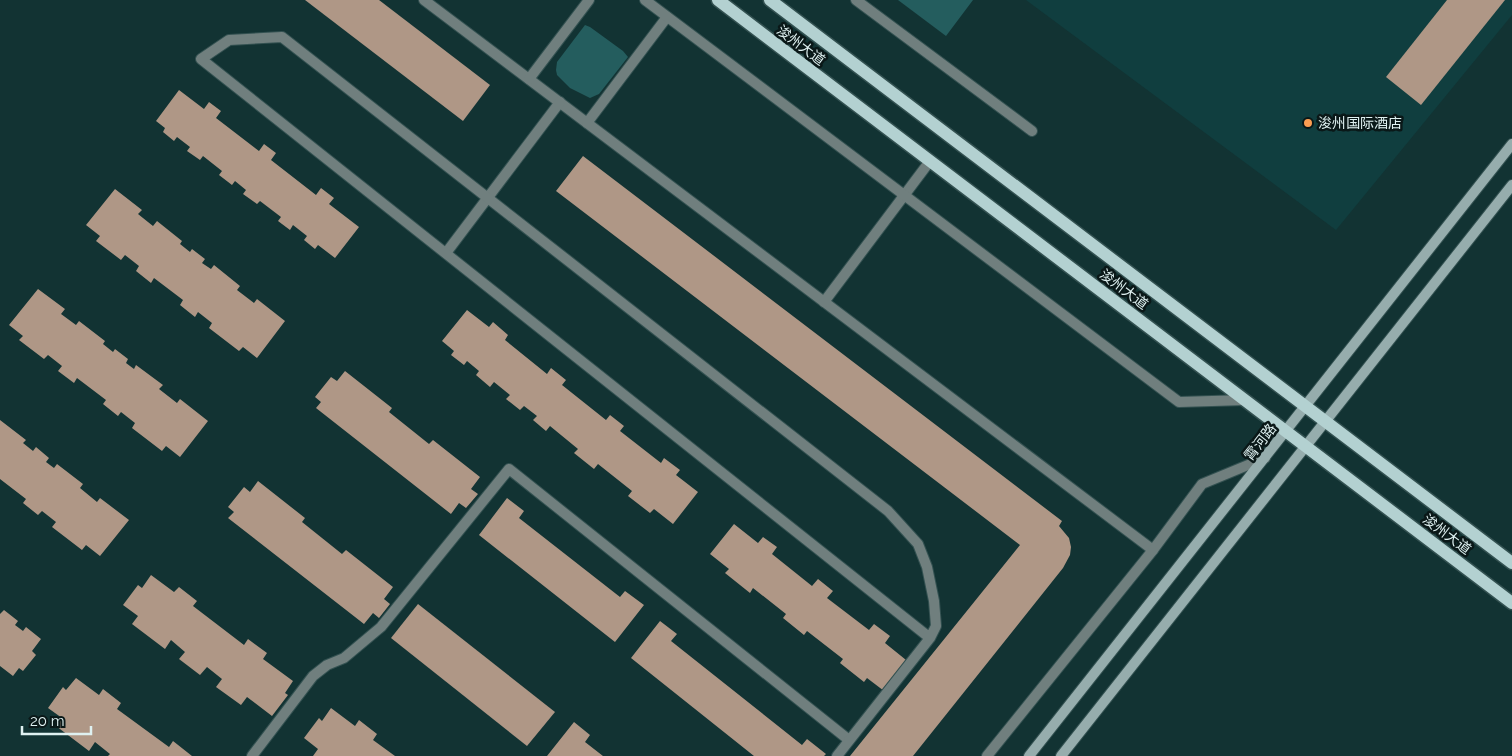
<svg xmlns="http://www.w3.org/2000/svg" width="1512" height="756" viewBox="0 0 1512 756" font-family="Raleway,'Noto Sans SC',sans-serif">
  <rect width="100%" height="100%" fill="#123333"/>
  <polygon fill="#103e3f" points="1026,0 1512,0 1512,15 1336,230"/>
  <g fill="#245d5e">
    <polygon points="898,0 973,0 946,36"/>
    <polygon points="585,25 590,27 623,51 628,57 599,94 590,98 570,88 557,75 556,70 557,62"/>
  </g>
  <g fill="#af9786">
    <polygon points="305,0 379,0 490,85 463,121"/>
    <polygon points="1447,0 1505,0 1421,105 1386,77"/>
    <polygon points="179,90 204,109 209,102 221,111 216,118 259,151 264,144 276,153 271,160 316,195 321,188 334,198 329,204 359,227 335,258 318,245 315,249 304,240 307,236 293,225 290,230 278,221 281,217 260,201 257,204 243,194 246,190 235,181 232,185 219,175 222,171 203,156 200,160 187,151 190,147 177,137 174,141 163,132 165,128 156,121"/>
    <polygon points="583,156 1062,521 1059,526 1069,538 1071,547 1070,555 1063,568 913,756 850,756 1020,545 556,191"/>
    <polygon points="115,189 142,210 138,214 153,226 157,221 182,241 180,244 190,252 192,249 205,259 202,263 211,269 214,265 240,286 237,290 254,303 257,299 285,321 257,358 243,347 239,351 209,328 212,323 198,312 195,317 180,305 183,300 154,278 151,283 136,271 139,266 125,255 121,260 96,241 100,236 86,225"/>
    <polygon points="38,289 65,309 61,314 76,325 79,321 105,341 103,344 113,352 115,349 128,359 126,363 134,369 136,365 163,385 159,389 177,403 180,399 208,421 180,457 166,446 162,451 132,428 135,423 121,412 118,416 103,404 106,400 77,378 74,383 58,371 62,366 48,355 44,359 19,340 23,336 9,325"/>
    <polygon points="467,310 489,327 493,322 508,335 505,340 547,374 551,368 566,380 562,385 606,420 610,415 624,426 620,431 661,463 664,458 680,470 676,475 698,492 673,524 654,509 650,513 628,496 632,491 598,464 594,469 574,453 578,449 550,426 546,431 533,420 537,416 524,406 520,410 506,399 510,395 494,382 490,387 476,375 479,371 467,361 464,365 451,355 454,351 442,341"/>
    <polygon points="345,371 392,408 389,412 429,444 433,440 480,477 471,489 478,494 466,508 459,503 451,514 316,408 321,402 315,397 331,377 337,381"/>
    <polygon points="0,420 26,440 23,443 33,451 36,447 49,458 46,462 54,468 57,464 83,484 80,488 97,502 100,498 129,520 100,556 86,545 82,550 52,527 56,522 42,511 38,515 23,503 26,499 0,479"/>
    <polygon points="258,481 305,518 302,522 342,554 346,550 393,587 384,599 390,604 379,618 373,613 364,624 228,518 234,512 228,507 244,487 250,492"/>
    <polygon points="507,498 524,511 519,518 620,597 625,591 644,605 615,642 479,535"/>
    <polygon points="734,524 758,543 763,537 777,547 772,554 812,586 818,579 833,591 827,598 869,630 874,624 890,636 885,643 911,664 888,694 867,678 864,682 840,663 843,659 807,631 804,635 783,618 786,614 753,588 750,593 725,573 729,569 710,554"/>
    <polygon points="151,575 174,592 179,587 197,601 193,606 244,645 248,639 267,653 263,659 293,681 285,693 288,695 272,716 247,697 241,705 216,687 222,679 207,667 200,675 179,659 185,652 171,640 165,649 132,624 138,616 123,605 138,585 142,588"/>
    <polygon points="418,604 555,712 527,746 391,638"/>
    <polygon points="4,610 18,621 15,625 23,631 26,627 41,639 32,651 36,655 23,671 19,668 13,676 0,666 0,614"/>
    <polygon points="660,621 677,634 671,641 802,745 807,739 826,754 824,756 754,756 631,658"/>
    <polygon points="76,678 99,695 103,689 121,703 117,709 169,747 173,741 192,756 108,756 110,754 95,742 89,751 56,726 62,718 48,708 63,687 66,690"/>
    <polygon points="331,708 355,726 359,720 377,734 373,740 395,756 313,756 318,749 304,738 319,718 322,721"/>
    <polygon points="574,722 590,735 585,742 603,756 547,756"/>
  </g>
  <g fill="none" stroke-linecap="round" stroke-linejoin="round">
    <defs>
      <g id="lane">
        <polyline points="424,0 1153,550"/>
        <polyline points="529,79 589,0"/>
        <polyline points="587,123 667,17"/>
        <polyline points="446,253 560,102"/>
        <polyline points="824,302 930,161"/>
        <polyline points="252,756 313,676 327,665 344,658 381,627 509,469 849,740"/>
        <polyline points="837,756 930,638 936,626 934,601 927,567 918,544 888,511 282,37 229,40 201,59 930,638"/>
      </g>
      <g id="street">
        <polyline points="645,0 1179,402 1245,400"/>
        <polyline points="856,0 1032,131"/>
        <polyline points="987,756 1153,550 1202,484 1265,458"/>
      </g>
      <g id="secondary">
        <polyline points="1029,756 1512,144"/>
        <polyline points="1061,756 1512,185"/>
      </g>
      <g id="primary">
        <polyline points="718,0 1512,603"/>
        <polyline points="770,0 1512,563"/>
      </g>
    </defs>
    <use href="#lane" stroke="#335151" stroke-width="12"/>
    <use href="#street" stroke="#335151" stroke-width="12"/>
    <use href="#secondary" stroke="#335151" stroke-width="12"/>
    <use href="#primary" stroke="#335151" stroke-width="15"/>
    <use href="#lane" stroke="#707f7e" stroke-width="10"/>
    <use href="#street" stroke="#707f7e" stroke-width="10"/>
    <use href="#secondary" stroke="#96adad" stroke-width="10"/>
    <use href="#primary" stroke="#b3d1d1" stroke-width="12"/>
  </g>
  <circle fill="#fc9e52" stroke="#0a1818" stroke-width="2" cx="1308" cy="123" r="5"/>
  <g text-anchor="middle" dominant-baseline="central" stroke-width="5" stroke-linejoin="round" paint-order="stroke">
    <g font-size="14" fill="#dff1f1" stroke="#0a1818">
      <text transform="translate(801 45) rotate(37)">浚州大道</text>
      <text transform="translate(1124 289) rotate(37)">浚州大道</text>
      <text transform="translate(1260 442) rotate(-52)">霄河路</text>
      <text transform="translate(1447 534) rotate(37)">浚州大道</text>
    </g>
    <g font-size="14" fill="#dff1f1" stroke="#0a1818" text-anchor="start">
      <text x="1318" y="123">浚州国际酒店</text>
    </g>
  </g>
  <path d="M22 726v8h69v-8" fill="none" stroke="#dff1f1" stroke-width="2.5"/>
  <text x="30" y="726" font-size="15" fill="#dff1f1" stroke="#0a1818" stroke-width="4" paint-order="stroke">20 m</text>
</svg>
